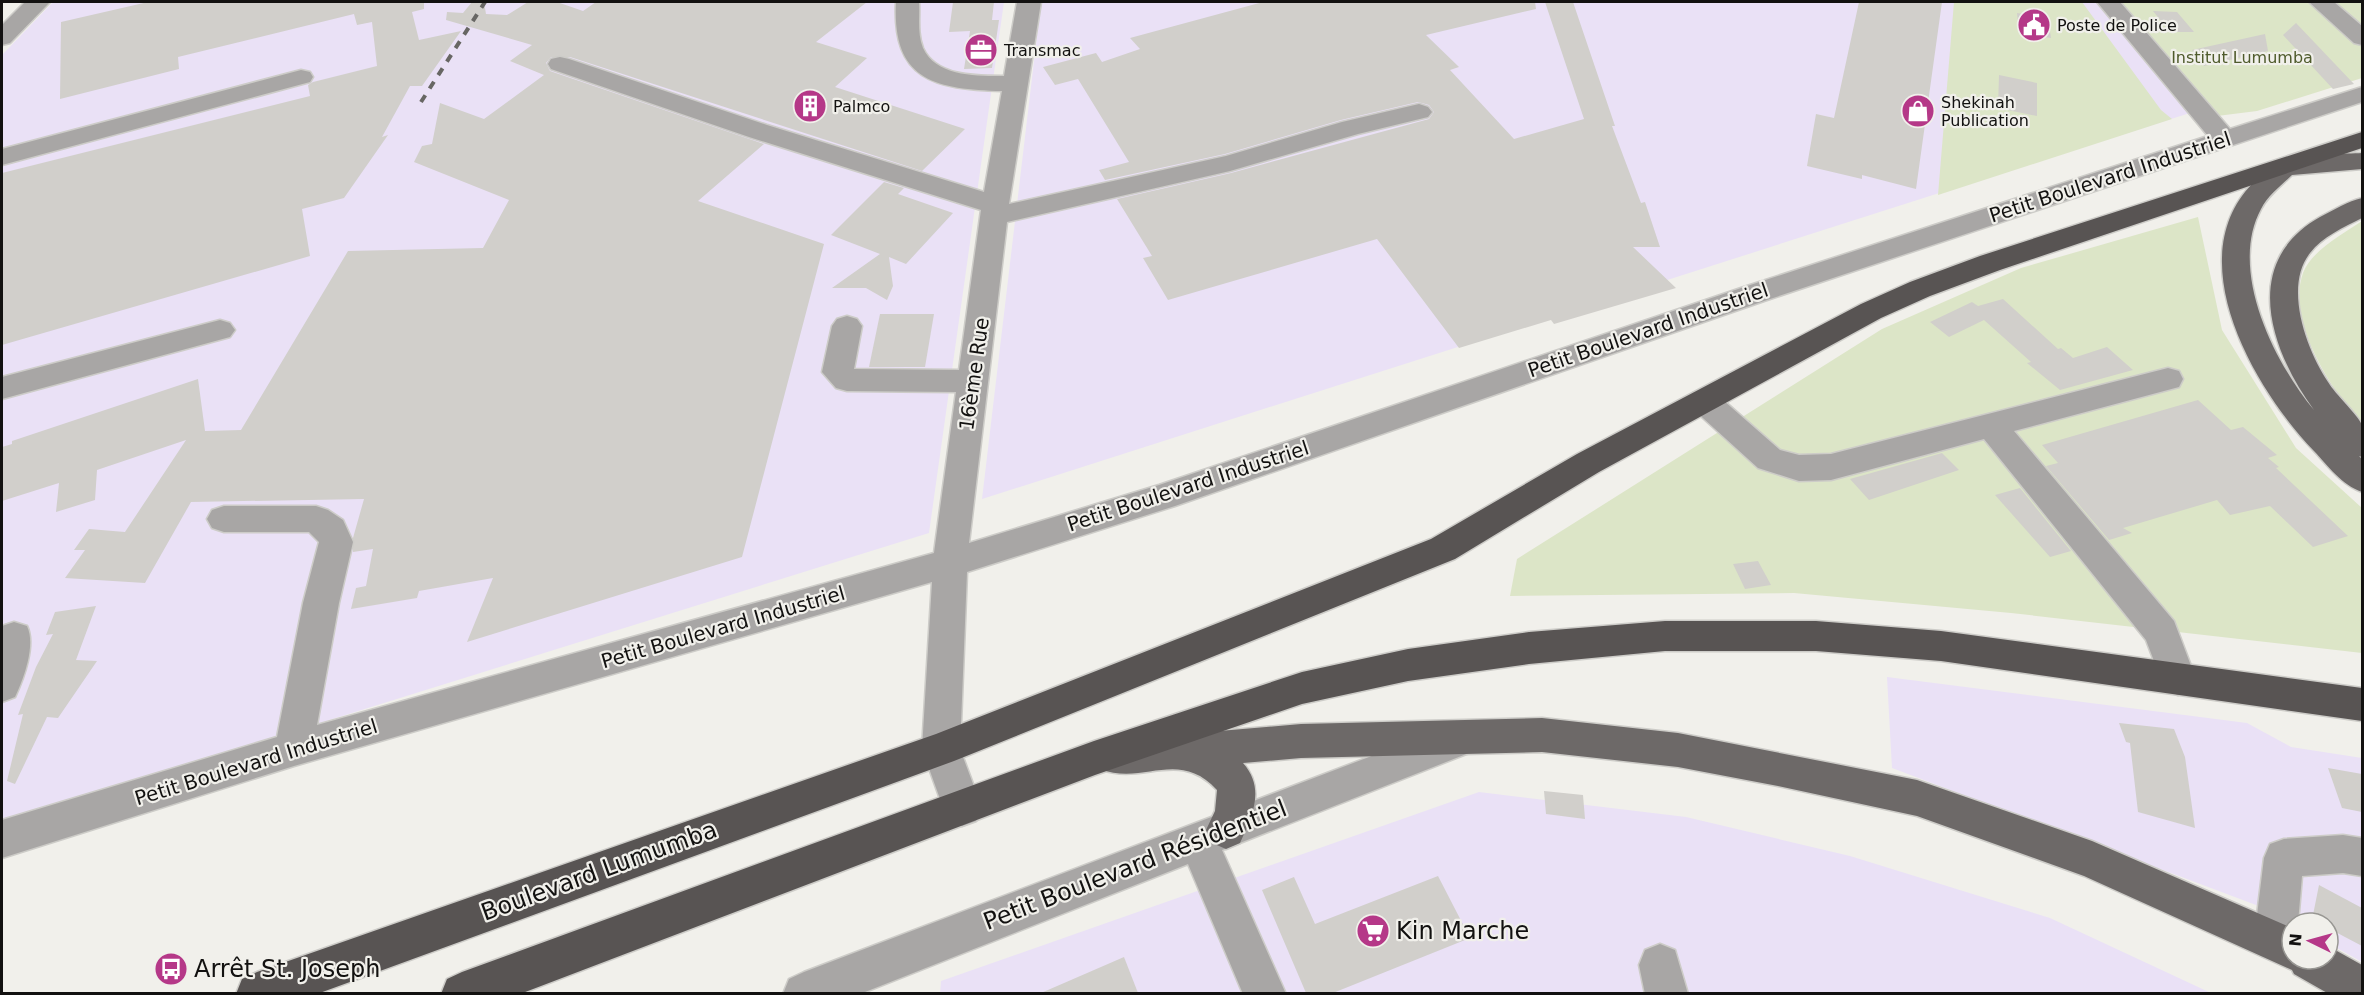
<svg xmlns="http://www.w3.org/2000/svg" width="2364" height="995" viewBox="0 0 2364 995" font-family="'DejaVu Sans',sans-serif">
  <rect width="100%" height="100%" fill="#f1f0eb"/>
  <g fill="#eae1f6">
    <polygon points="53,2 1004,2 929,533 2,822 2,55"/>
    <polygon points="1041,2 2101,2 2193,112 982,499"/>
    <polygon points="1887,677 2247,723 2291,747 2362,758 2362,962 2328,943 2328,923 2292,924 2264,908 1892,768"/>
    <polygon points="1479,792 1686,817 1850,856 2050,918 2211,993 940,994 941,981"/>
  </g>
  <g fill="#dce5c7">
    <polygon points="1954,2 2082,2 2161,110 2172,119 1938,195"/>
    <polygon points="2118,2 2362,2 2362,78 2257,111 2217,116"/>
    <polygon points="2198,217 2222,330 2296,448 2362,508 2362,653 2011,613 1794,593 1510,596 1517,559 1882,329 2021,268"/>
    <path d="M2362 221V423C2331 391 2286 320 2303 273 2311 251 2344 233 2362 221Z"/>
  </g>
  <g fill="#d1cfcb">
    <polygon points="148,2 424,2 424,9 412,12 419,40 461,31 422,86 410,86 382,137 388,135 344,198 302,209 310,256 2,345 2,173 310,96 308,85 313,82 377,66 372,22 357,25 354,14 178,57 179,69 60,99 61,22"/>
    <polygon points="472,2 484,2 486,14 507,15 528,2 557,2 583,11 596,2 867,2 816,42 867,58 835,87 965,129 922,171 570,57 551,57 546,63 550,71 764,144 698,201 824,244 742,557 467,642 493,578 419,591 417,598 351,609 356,588 366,586 373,549 353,552 353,538 364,499 191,502 145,583 65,578 85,550 74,550 89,529 125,532 186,440 97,470 95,500 56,512 59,483 2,501 2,447 12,444 12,441 198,379 205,431 241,430 348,251 483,248 509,200 414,162 422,146 432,144 440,103 484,119 544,75 510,61 532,45 446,20 447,12 463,13"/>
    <polygon points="953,2 994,2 992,20 999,20 992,68 964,69 970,31 949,32"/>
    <polygon points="1263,2 1535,2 1536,9 1426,35 1459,67 1450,70 1514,139 1584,119 1545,2 1573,2 1615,126 1612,126 1641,203 1645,202 1660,247 1633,247 1676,288 1554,324 1551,320 1459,348 1377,239 1168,300 1143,258 1152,256 1117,199 1231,173 1429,119 1434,112 1429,105 1418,102 1341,120 1225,154 1105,180 1099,170 1129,162 1078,79 1055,85 1043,67 1096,53 1102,62 1140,49 1130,38"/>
    <polygon points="1859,2 1942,2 1916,189 1862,175 1862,179 1807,166 1816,114 1834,118"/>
    <polygon points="2153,11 2177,12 2194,32 2170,32"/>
    <polygon points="2017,13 2048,18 2051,38 2019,33"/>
    <polygon points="2296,23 2354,84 2333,89 2283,35"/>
    <polygon points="2265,34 2268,51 2204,66 2192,50"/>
    <polygon points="1999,75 2037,83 2037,116 1998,108"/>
    <polygon points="884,182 904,188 898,194 953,213 906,264 889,257 893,286 887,300 866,288 832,288 880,254 831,235"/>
    <polygon points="2003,299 2058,349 2061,348 2073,358 2107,347 2133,370 2060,390 2027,363 2031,362 1984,320 1949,337 1930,322 1972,302 1978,306"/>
    <polygon points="880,314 934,314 925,367 869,367"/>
    <polygon points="2198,400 2231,430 2243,427 2277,455 2268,458 2279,467 2276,468 2348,536 2313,547 2270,506 2230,515 2217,500 2123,528 2132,533 2109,540 2046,466 2058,463 2042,445"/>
    <polygon points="1942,453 1959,470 1869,500 1850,479"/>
    <polygon points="2020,488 2071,551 2050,557 1995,495"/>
    <polygon points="1758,561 1771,585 1745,589 1733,564"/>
    <polygon points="96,606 76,660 97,661 58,718 47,717 15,784 7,781 23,714 18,715 36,667 53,634 46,635 55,612"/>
    <polygon points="2119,723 2174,729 2185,757 2195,828 2138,812 2130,743 2126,742"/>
    <polygon points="2328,768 2362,774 2362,812 2342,808"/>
    <polygon points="1544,791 1583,795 1585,819 1546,814"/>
    <polygon points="1438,876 1470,938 1333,993 1306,993 1262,890 1294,877 1315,924"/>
    <polygon points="2319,885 2362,908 2362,946 2328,928 2328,923 2312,920"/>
    <polygon points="1124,957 1138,993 1041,993"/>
  </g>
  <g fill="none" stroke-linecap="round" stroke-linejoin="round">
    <defs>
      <g id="minor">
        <polygon points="25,2 50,2 10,43 2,45 2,25"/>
        <path d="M896 2H919C920 17 917 33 923 48 936 77 978 76 1004 76L1017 2H1041L1009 204 1226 156 1342 122 1419 104 1428 107 1432 112 1428 117 1358 134 1230 171 1007 222 969 543 1159 485 1744 287 2208 136 2097 2H2120L2230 129 2362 87V102L1764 301 1175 506 967 572 960 749 982 808 976 821 962 826 948 821 922 749 932 582 294 766 2 858V820L277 737 303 603 319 542 309 532H224L212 528 207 519 212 510 224 506H316L328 510 343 520 353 542 339 603 317 725 934 553 956 392 847 391 836 388 822 372 832 326 837 319 847 316 857 319 862 326 854 369 959 370 981 210 749 137 551 69 548 64 551 59 560 57 569 59 767 125 984 192 1002 91C934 89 892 80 896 2Z"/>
        <polygon points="2309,2 2334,2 2362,26 2362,45 2354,43"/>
        <polygon points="301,70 310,72 313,77 310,82 2,165 2,149"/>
        <polygon points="220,320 230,323 235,330 230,337 2,399 2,377"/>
        <polygon points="2168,368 2179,371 2183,379 2179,387 2014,431 2174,621 2196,679 2191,690 2178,695 2165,690 2146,640 1984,439 1831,480 1799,481 1758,468 1693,409 1688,401 1693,393 1704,389 1715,393 1780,450 1799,455 1831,454"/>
        <path d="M14 622 27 626C36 645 24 678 15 697L2 702V626Z"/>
        <polygon points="1461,722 1474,727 1480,739 1474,751 1222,850 1286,994 1243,994 1188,864 860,994 783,994 789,979 804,972"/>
        <polygon points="2343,835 2362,838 2362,876 2343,873 2302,876 2298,923 2292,923 2290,955 2275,961 2260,955 2254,940 2264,858 2270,844 2284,839"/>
        <polygon points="1660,944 1675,950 1688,994 1645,994 1639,965 1645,950"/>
      </g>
      <g id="major">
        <path d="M2362 153V169L2292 175C2282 185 2268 195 2261 209 2228 270 2274 362 2314 410 2270 350 2240 262 2320 217 2334 210 2348 201 2362 198V218C2344 227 2322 237 2310 253 2283 287 2307 351 2328 382 2335 394 2358 415 2362 425 2364 433 2362 449 2362 457L2359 456 2362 459V492C2342 485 2328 466 2314 451 2255 390 2178 259 2253 183 2259 176 2267 166 2276 161 2289 154 2344 154 2362 153Z"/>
        <path d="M1542 718 1678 733 1917 780 2092 841 2292 928V959H2328V946L2362 965V994H2329L2294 974 2292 970 2084 876 1917 816 1778 786 1678 767 1542 752 1301 758 1243 763C1266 789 1252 816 1240 843L1226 849 1212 843 1206 830 1215 811 1217 790C1178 748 1144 786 1100 769L1095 757 1100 745 1114 740 1301 724Z"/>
      </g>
      <g id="highway">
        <polygon points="2362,132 2362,148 2000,270 1930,296 1881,318 1599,472 1455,559 954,761 317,994 236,994 242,979 257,972 936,734 1431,539 1577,454 1861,304 1910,282 1980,256"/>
        <polygon points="1665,621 1816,621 1941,631 2362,688 2362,721 1941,661 1816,651 1665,651 1529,664 1408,681 1302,704 1095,775 520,994 441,994 447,979 462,972 1094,741 1302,672 1408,649 1529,632"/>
      </g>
    </defs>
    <use href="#minor" stroke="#cdccc8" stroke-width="3"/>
    <use href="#major" stroke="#cdccc8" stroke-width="3"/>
    <use href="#highway" stroke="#cdccc8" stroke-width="3"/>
    <use href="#minor" fill="#a8a6a5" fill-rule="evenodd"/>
    <use href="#major" fill="#6d6968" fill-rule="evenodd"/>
    <use href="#highway" fill="#585453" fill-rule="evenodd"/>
    <polyline stroke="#676663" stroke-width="4" stroke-dasharray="8 8" stroke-linecap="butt" points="421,102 485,2"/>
  </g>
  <defs>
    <symbol id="civic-disc" viewBox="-11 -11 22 22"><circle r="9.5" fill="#b53888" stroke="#f1f0eb"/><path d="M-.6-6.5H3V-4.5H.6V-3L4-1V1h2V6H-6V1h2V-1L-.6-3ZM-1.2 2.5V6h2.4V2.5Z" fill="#fff"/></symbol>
    <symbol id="office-disc" viewBox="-11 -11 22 22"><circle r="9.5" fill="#b53888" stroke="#f1f0eb"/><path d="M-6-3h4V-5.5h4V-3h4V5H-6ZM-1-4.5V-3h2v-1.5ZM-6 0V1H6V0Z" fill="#fff"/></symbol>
    <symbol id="building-disc" viewBox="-11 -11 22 22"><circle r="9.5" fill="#b53888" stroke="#f1f0eb"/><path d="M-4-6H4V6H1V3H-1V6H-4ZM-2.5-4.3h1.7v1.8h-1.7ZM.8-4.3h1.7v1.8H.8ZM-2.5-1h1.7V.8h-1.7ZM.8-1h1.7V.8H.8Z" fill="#fff"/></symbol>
    <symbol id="shop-disc" viewBox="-11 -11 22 22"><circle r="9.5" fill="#b53888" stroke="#f1f0eb"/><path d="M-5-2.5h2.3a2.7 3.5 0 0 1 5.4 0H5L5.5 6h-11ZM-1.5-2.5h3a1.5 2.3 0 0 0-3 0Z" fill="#fff"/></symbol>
    <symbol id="supermarket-disc" viewBox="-11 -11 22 22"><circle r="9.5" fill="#b53888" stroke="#f1f0eb"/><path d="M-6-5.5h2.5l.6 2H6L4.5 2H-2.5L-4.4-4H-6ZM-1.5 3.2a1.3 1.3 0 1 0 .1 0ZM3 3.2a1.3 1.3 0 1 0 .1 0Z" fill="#fff"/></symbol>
    <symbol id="bus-disc" viewBox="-11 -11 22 22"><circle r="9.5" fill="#b53888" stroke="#f1f0eb"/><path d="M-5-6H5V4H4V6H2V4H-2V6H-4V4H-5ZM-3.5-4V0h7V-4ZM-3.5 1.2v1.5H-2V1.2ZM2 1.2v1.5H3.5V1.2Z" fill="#fff"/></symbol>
  </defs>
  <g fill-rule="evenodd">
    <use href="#civic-disc" x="2015" y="6" width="38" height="38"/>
    <use href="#office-disc" x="962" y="31" width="38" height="38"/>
    <use href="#building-disc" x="791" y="87" width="38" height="38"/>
    <use href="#shop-disc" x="1899" y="92" width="38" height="38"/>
    <use href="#supermarket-disc" x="1354" y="912" width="38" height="38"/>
    <use href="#bus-disc" x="152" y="950" width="38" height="38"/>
  </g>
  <g text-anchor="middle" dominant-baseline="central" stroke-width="4.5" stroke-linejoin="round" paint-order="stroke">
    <g font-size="16" fill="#121110" stroke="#f1f0eb" text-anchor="start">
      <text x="2057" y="25">Poste de Police</text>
      <text x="1004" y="50">Transmac</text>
      <text x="1941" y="102">Shekinah<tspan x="1941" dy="18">Publication</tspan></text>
      <text x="833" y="106">Palmco</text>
    </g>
    <g font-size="16" fill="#4f5b2c" stroke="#f1f0eb">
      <text x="2242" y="57">Institut Lumumba</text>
    </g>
    <g font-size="20" fill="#121110" stroke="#f1f0eb">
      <text transform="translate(2110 177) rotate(-18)">Petit Boulevard Industriel</text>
      <text transform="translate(1648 330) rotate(-19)">Petit Boulevard Industriel</text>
      <text transform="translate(974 374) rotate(-82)">16ème Rue</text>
      <text transform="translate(1188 486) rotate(-18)">Petit Boulevard Industriel</text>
      <text transform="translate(723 627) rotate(-16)">Petit Boulevard Industriel</text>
      <text transform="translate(256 762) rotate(-17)">Petit Boulevard Industriel</text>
    </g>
    <g font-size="24" fill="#121110" stroke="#f1f0eb">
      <text transform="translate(1135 865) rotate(-21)">Petit Boulevard Résidentiel</text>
      <text transform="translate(599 871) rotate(-20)">Boulevard Lumumba</text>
    </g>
    <g font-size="24" fill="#121110" stroke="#f1f0eb" text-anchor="start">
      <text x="1396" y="931">Kin Marche</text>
      <text x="194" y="969">Arrêt St. Joseph</text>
    </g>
  </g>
  <rect width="2364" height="995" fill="none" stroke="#121110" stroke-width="6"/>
  <g transform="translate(2310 941) rotate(275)"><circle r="28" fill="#f1f0eb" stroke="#989793" stroke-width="1.5"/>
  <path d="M0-4.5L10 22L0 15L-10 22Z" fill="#b53888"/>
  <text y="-9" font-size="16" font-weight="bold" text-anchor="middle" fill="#121110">N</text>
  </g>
</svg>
